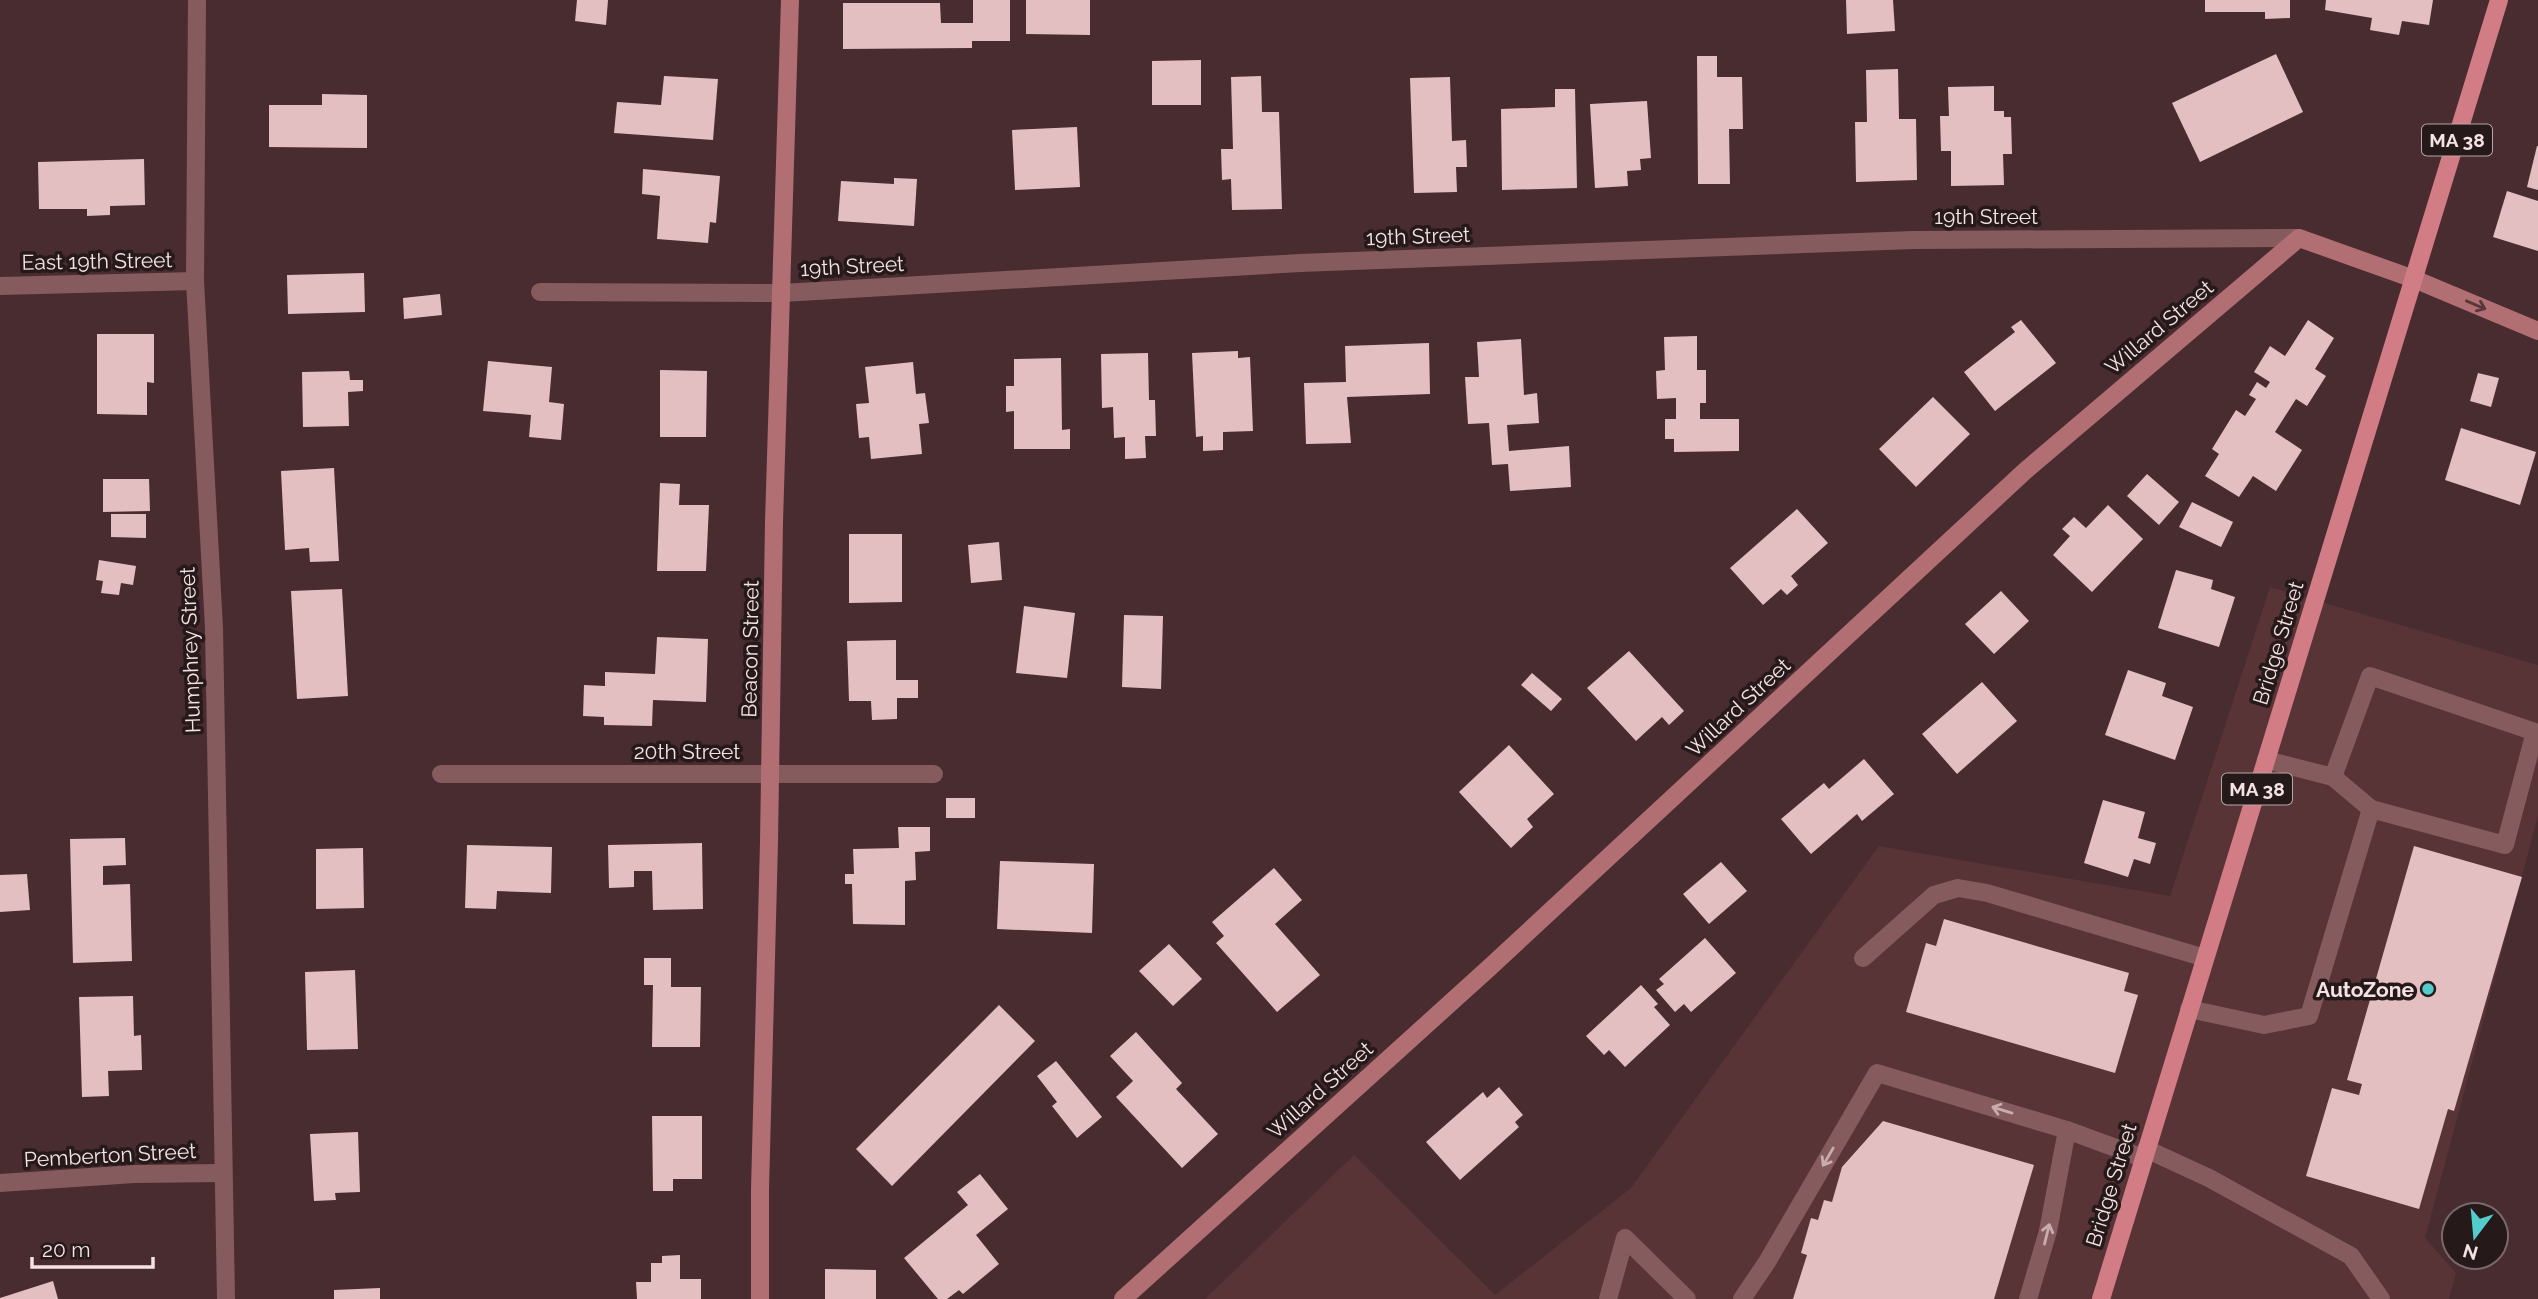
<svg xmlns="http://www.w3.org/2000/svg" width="2538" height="1299" viewBox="0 0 2538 1299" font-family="Raleway,sans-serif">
  <rect width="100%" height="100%" fill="#492c2f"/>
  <polygon fill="#583437" points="2270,587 2538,665 2538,816 2425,1238 2456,1273 2449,1299 1205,1299 1354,1155 1495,1295 1631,1188 1879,846 2170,896"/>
  <g fill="#e4bfc1">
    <polygon points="577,0 608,0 606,25 575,21"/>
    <polygon points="973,0 1010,0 1010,41 972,41 972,48 843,49 843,3 940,3 941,23 973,23"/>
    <polygon points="1026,0 1090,0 1090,35 1026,34"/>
    <polygon points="1846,0 1893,0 1895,31 1847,34"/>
    <polygon points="2205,0 2290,0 2290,18 2265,19 2265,12 2205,12"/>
    <polygon points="2326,0 2433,0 2429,25 2402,21 2399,35 2370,30 2372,18 2325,10"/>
    <polygon points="2276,54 2303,112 2200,162 2172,103"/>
    <polygon points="1697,56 1717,56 1717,77 1742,77 1743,129 1729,129 1730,184 1698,184"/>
    <polygon points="1201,60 1201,105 1152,105 1152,61"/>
    <polygon points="1898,69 1899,119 1916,119 1917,180 1856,182 1855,122 1867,122 1866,70"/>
    <polygon points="664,76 718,79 713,140 614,133 617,102 661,105"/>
    <polygon points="1261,76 1262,112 1279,112 1282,209 1232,210 1231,179 1222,180 1221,149 1233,149 1231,77"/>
    <polygon points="1450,77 1452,141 1466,140 1467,167 1456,167 1457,192 1414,193 1410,78"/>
    <polygon points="1994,86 1994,111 2004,111 2004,117 2011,117 2012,154 2003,154 2004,185 1951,186 1951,151 1941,151 1940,116 1949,116 1948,87"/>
    <polygon points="1555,89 1575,89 1577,188 1502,190 1501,109 1555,107"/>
    <polygon points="322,94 367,95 367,148 269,147 269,105 322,105"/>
    <polygon points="1647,101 1651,158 1640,159 1641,170 1627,171 1628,186 1595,188 1590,104"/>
    <polygon points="1077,127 1080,187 1015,190 1012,130"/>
    <polygon points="2537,146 2538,146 2538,190 2527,187"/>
    <polygon points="144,159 145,205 110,206 110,215 87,216 87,209 39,209 38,162"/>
    <polygon points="643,169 720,176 716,223 710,222 708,243 657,239 660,196 642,194"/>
    <polygon points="894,178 917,179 914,226 838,221 841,181 894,184"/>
    <polygon points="2507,191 2538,201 2538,251 2493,237"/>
    <polygon points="364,273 365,312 288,314 287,275"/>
    <polygon points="440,294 442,315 404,319 403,298"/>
    <polygon points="2021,320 2056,363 1995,411 1964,372 2015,332 2011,327"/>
    <polygon points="2308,320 2334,338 2315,369 2326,376 2307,406 2296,399 2275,432 2302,450 2276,491 2253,476 2239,497 2205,476 2219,454 2212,449 2236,410 2245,416 2256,399 2249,395 2257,382 2266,388 2270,382 2254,372 2270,346 2285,356"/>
    <polygon points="97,334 154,334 154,383 147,382 147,415 97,414"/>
    <polygon points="1697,336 1697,370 1706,370 1706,403 1700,403 1700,419 1739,419 1739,451 1674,452 1674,439 1665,439 1665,419 1676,419 1676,398 1657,399 1656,371 1665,370 1664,337"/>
    <polygon points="1521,339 1524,395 1537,393 1539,423 1507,425 1509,451 1569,446 1571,487 1510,491 1508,464 1492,465 1489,423 1468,424 1465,377 1479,377 1477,342"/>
    <polygon points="1429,343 1430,394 1347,397 1351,443 1306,444 1304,383 1346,382 1345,346"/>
    <polygon points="1238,351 1238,358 1250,357 1253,431 1223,432 1223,450 1203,451 1203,436 1196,437 1192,353"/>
    <polygon points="1148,353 1149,400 1155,400 1156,436 1145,436 1146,458 1125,459 1125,437 1114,438 1113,407 1102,408 1101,354"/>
    <polygon points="1061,358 1062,430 1070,429 1070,449 1014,449 1014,411 1006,412 1006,386 1014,386 1014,359"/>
    <polygon points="488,361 552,367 549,402 564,404 561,440 529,437 531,415 483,411"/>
    <polygon points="913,362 916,394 925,393 929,423 919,424 922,454 871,459 869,437 859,438 856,404 869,403 865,367"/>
    <polygon points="660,370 707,371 706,437 660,437"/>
    <polygon points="349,371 350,380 363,380 363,391 348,392 349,426 303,427 302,372"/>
    <polygon points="2478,373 2499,378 2491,407 2470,401"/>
    <polygon points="1933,397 1970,434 1916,487 1879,449"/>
    <polygon points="2461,428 2536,452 2520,505 2445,480"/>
    <polygon points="334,468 339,561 310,562 309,548 285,550 281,471"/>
    <polygon points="2147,474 2179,502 2159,525 2127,496"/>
    <polygon points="103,479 149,479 150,511 103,512"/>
    <polygon points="660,483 680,484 679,505 709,505 706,571 657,571"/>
    <polygon points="2192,502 2233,522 2221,547 2179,527"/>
    <polygon points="2108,505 2143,539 2092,592 2053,555 2070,536 2062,529 2074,517 2086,528"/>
    <polygon points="1797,509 1828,543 1791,576 1798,585 1787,595 1781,589 1763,605 1730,568"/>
    <polygon points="111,514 146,514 146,538 111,537"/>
    <polygon points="849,534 902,534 902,602 849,603"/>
    <polygon points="999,542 1002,580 971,583 968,545"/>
    <polygon points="99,560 136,566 133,585 121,583 119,595 101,593 103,581 96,580"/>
    <polygon points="2176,570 2213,580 2211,589 2235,597 2219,647 2158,628"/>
    <polygon points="342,589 348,696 297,699 291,591"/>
    <polygon points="2001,591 2029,621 1994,654 1965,624"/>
    <polygon points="1024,606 1075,613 1067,678 1016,673"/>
    <polygon points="1124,615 1163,616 1161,689 1122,687"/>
    <polygon points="657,637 708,639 706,702 653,700 652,726 604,725 604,717 583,716 584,685 605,686 605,672 655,674"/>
    <polygon points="896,640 896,680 918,680 918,698 897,698 897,719 872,720 871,701 849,701 847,641"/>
    <polygon points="1629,651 1684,711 1669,725 1662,717 1636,741 1587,688"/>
    <polygon points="2128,670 2166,683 2162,696 2193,707 2175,760 2105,735"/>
    <polygon points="1532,673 1562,699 1551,711 1521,685"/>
    <polygon points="1982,682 2017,721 1957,774 1922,734"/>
    <polygon points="1509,745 1554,794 1527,819 1533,827 1511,848 1459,792"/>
    <polygon points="1864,759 1894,794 1862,821 1857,814 1811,854 1781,819 1824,783 1829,789"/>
    <rect x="946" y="798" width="29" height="20"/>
    <polygon points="2103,800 2145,812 2138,838 2156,843 2150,864 2134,859 2128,877 2084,863"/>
    <polygon points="898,827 930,827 930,851 915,852 916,880 905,881 905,925 853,924 852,884 845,884 845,874 854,874 853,849 899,848"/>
    <polygon points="125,838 126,865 103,866 103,885 130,884 132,961 73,963 70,839"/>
    <polygon points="702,843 703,909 653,910 652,871 634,871 634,887 609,888 608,845"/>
    <polygon points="467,845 552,847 551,893 497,891 496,909 465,908"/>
    <polygon points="2414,846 2522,877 2454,1111 2448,1109 2419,1209 2306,1176 2332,1088 2359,1095 2362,1084 2347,1080"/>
    <polygon points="363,848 364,908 316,909 316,849"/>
    <polygon points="1000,861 1094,864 1092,933 997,929"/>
    <polygon points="1721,862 1747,891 1709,924 1683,894"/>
    <polygon points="1274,868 1302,900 1275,924 1320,975 1277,1012 1216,943 1224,936 1212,922"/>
    <polygon points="27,874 30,910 0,912 0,875"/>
    <polygon points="1944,919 2129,973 2124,991 2138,995 2115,1073 1906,1012 1926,943 1936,946"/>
    <polygon points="1705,938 1736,973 1691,1012 1684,1004 1675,1012 1656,990 1664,984 1659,979"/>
    <polygon points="1169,944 1202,979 1173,1006 1139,971"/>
    <polygon points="644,958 671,958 671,987 701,987 700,1047 652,1047 653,985 644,985"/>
    <polygon points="355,970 358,1049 307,1050 305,972"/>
    <polygon points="1641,985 1658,1004 1654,1007 1670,1025 1625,1067 1609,1050 1604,1055 1586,1036"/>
    <polygon points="133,996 134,1036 141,1035 142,1070 108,1071 109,1096 82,1097 79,997"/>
    <polygon points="999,1005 1035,1041 892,1186 856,1149"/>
    <polygon points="1136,1032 1182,1083 1176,1089 1218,1134 1182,1168 1116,1097 1133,1081 1110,1056"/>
    <polygon points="1056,1061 1102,1117 1077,1138 1052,1106 1057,1102 1037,1076"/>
    <polygon points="1499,1087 1523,1115 1515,1122 1519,1127 1460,1180 1426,1142 1483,1092 1487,1098"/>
    <polygon points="652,1116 702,1116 702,1179 673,1179 673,1191 653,1191"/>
    <polygon points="1883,1121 2034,1165 1994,1299 1793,1299 1807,1255 1801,1253 1811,1218 1818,1220 1824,1200 1832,1202 1842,1167"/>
    <polygon points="358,1132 360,1192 335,1193 336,1200 314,1201 310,1134"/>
    <polygon points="980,1174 1008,1209 976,1235 999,1264 963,1294 959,1290 947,1299 938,1299 904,1258 968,1205 957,1192"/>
    <polygon points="680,1255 680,1279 701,1279 701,1299 637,1299 636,1282 651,1282 651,1263 662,1263 662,1256"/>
    <polygon points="825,1269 876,1270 876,1299 825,1299"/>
    <polygon points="53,1281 58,1299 0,1299 0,1298"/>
    <polygon points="380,1288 380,1299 334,1299 334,1290"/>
  </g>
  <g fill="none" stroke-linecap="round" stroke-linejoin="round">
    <g stroke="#855b5e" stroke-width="18">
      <polyline points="2333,777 2371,809"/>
      <polyline points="1863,958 1934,895 1958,888 1987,893 2205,958"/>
      <polyline points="2189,1009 2264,1025 2309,1016 2371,809 2505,845 2535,732 2370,676 2333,777 2266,760"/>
      <polyline points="2146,1149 2209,1178 2351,1256 2381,1299"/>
      <polyline points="1608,1299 1625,1238 1687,1299"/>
      <polyline points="1742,1299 1767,1262 1877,1073 2067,1130 2143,1158"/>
      <polyline points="2028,1299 2048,1231 2067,1130"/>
    </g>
    <g stroke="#855b5e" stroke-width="18">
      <polyline points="197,0 195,281 214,628 226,1299"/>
      <polyline points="0,286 195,281"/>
      <polyline points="540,292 782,293 1300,263 1913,240 2299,238"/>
      <polyline points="441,774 934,774"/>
      <polyline points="0,1183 134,1174 223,1173"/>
    </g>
    <g stroke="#b16f74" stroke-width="18">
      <polyline points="760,1299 760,1190 769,842 774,522 790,0"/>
      <polyline points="1123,1299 1489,968 2025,471 2299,238 2414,279 2538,331"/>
    </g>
    <polyline stroke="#d27d85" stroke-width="18" points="2101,1299 2499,0"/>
  </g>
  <defs><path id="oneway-shaft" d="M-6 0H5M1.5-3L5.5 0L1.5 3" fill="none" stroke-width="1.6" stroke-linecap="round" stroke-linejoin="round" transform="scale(1.75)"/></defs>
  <use stroke="#57373a" href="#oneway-shaft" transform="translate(2476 305) rotate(23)"/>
  <g stroke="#c8acae">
    <use href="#oneway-shaft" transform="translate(2002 1110) rotate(-163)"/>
    <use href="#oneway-shaft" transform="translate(1828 1157) rotate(120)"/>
    <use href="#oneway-shaft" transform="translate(2047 1234) rotate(-76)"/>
  </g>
  <circle fill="#52cdcc" stroke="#26191a" stroke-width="2.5" cx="2428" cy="989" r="7"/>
  <g text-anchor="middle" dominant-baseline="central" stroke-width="7" stroke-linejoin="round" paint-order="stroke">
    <g fill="#26191a" stroke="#b7a6a7" stroke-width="2">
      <rect x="2422" y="124.5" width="70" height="31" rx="5"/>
      <rect x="2222" y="773.5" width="70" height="31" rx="5"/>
    </g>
    <g font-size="19" font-weight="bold" fill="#f5e2e3">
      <text x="2457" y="140">MA 38</text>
      <text x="2257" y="789">MA 38</text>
    </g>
    <g font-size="21" fill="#f5e2e3" stroke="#26191a">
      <text x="1986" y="216">19th Street</text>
      <text transform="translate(1418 236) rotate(-2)">19th Street</text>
      <text transform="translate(97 261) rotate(-1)">East 19th Street</text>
      <text transform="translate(852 266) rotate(-3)">19th Street</text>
      <text transform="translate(2159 327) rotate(-40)">Willard Street</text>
      <text transform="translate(2278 643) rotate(-73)">Bridge Street</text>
      <text transform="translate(750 649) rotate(-89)">Beacon Street</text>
      <text transform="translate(190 650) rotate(-92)">Humphrey Street</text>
      <text transform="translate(1738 707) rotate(-43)">Willard Street</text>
      <text x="687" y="751">20th Street</text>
      <text transform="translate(1320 1090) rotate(-42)">Willard Street</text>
      <text transform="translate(110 1155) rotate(-3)">Pemberton Street</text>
      <text transform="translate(2111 1185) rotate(-73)">Bridge Street</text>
    </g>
    <g font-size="21" font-weight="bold" fill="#f5e2e3" stroke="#26191a" text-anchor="end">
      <text x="2414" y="989">AutoZone</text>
    </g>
  </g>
  <g transform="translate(2475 1236) rotate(196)"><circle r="33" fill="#26191a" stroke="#79696a" stroke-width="2"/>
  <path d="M0-5L12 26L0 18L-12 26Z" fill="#52cdcc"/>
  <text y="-10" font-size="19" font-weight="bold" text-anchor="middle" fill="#f5e2e3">N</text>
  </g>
  <path d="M32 1257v10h121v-10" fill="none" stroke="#f5e2e3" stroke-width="3.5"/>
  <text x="42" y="1257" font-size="21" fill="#f5e2e3" stroke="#26191a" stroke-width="5" paint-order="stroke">20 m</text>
</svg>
